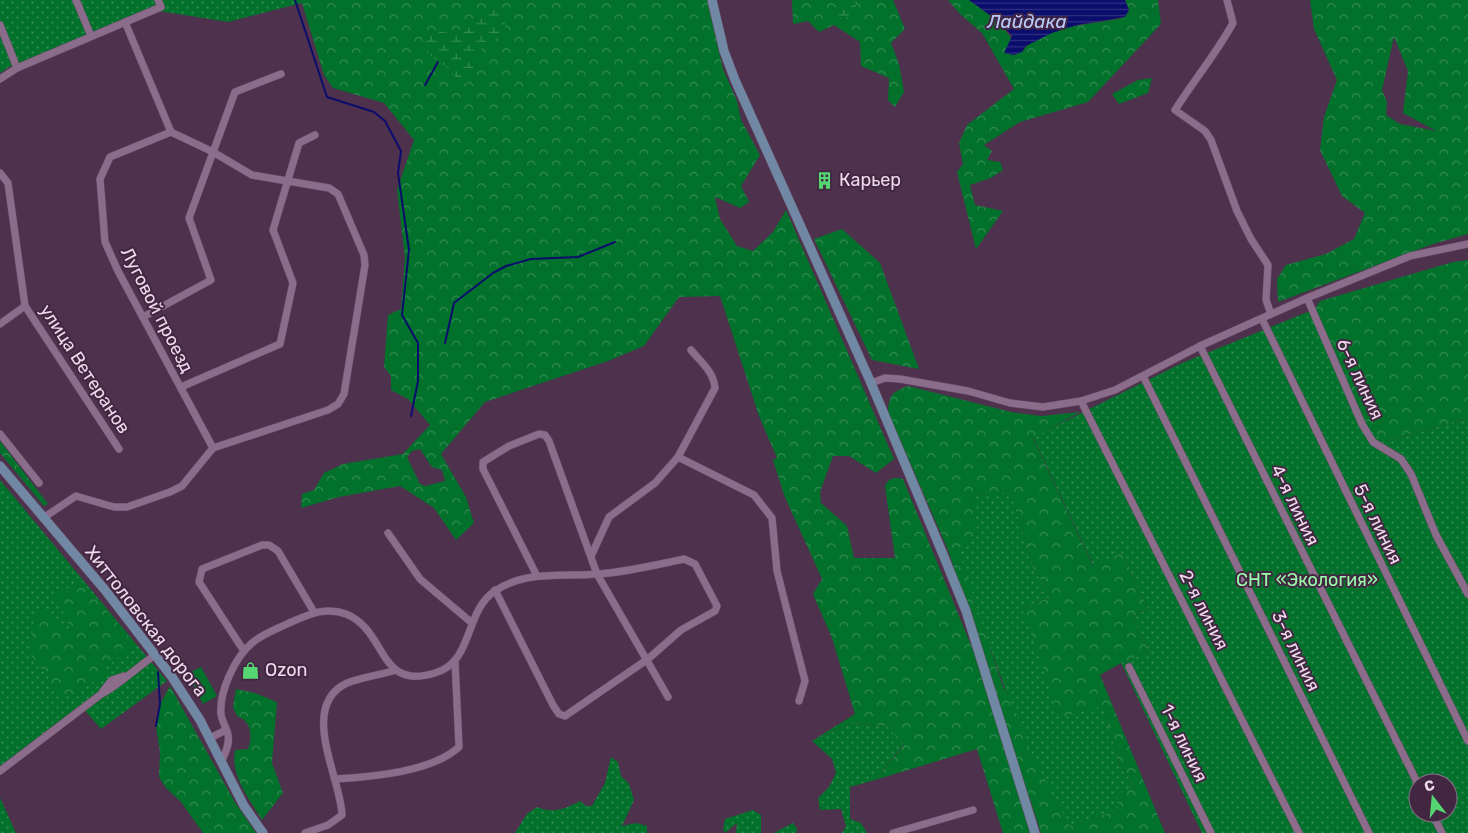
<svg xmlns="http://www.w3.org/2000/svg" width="1468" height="833" viewBox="0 0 1468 833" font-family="Rubik,sans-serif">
  <defs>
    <pattern id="grass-dots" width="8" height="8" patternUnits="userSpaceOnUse" patternTransform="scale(1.25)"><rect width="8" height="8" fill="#02712b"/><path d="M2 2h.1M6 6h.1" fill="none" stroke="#348b54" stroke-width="1.8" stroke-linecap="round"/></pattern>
    <pattern id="forest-crowns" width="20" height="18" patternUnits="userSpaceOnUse" patternTransform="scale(1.25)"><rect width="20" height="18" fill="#02712b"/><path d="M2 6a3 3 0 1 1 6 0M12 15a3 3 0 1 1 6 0" fill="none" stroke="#348b54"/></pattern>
    <pattern id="wetland-marsh" width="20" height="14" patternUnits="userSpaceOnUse" patternTransform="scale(1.25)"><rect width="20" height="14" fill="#02712b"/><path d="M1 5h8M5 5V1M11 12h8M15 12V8" fill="none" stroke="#348b54"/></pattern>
    <pattern id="water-rules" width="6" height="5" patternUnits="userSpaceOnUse" patternTransform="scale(1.25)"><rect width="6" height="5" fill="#0b0d6c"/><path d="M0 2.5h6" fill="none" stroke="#2f3081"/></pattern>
  </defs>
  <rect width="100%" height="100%" fill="#4e314d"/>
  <g fill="url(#grass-dots)" fill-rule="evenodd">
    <polygon points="0,0 301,0 302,3 228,22 159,11 9,67 0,73"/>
    <path d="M1315 309 1387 441 1468 418V833H1202L1121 663 1149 652 1133 616 1148 609 1122 553 1094 567 1033 437 1182 363ZM1418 783H1448V813H1418Z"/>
    <polygon points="0,480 167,681 101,729 81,706 0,766"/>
    <path d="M1010 491 1034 569 1051 597 1022 608 1103 705 1120 766 1136 788 1119 810 1070 826C1057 802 1042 778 1031 753 1002 686 980 618 957 549L977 534 973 496Z"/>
    <polygon points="852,723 887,726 904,744 875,780 850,787 850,819 861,823 867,833 842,833 846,826 841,809 820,810 818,798 829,787 836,773 832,759 812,741"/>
    <path d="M611 757 618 762 621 776 629 784 634 800 622 826 636 823 647 826V833H515L527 814 537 807C554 814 564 809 580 801L586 806H592L605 783Z"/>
    <polygon points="0,798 16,833 0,833"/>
    <polygon points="753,810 761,815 761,833 736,833 737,823 725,833 723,829 725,819"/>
    <polygon points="793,823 797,829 796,833 774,833"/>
  </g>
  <g fill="url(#forest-crowns)" fill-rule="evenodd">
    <path d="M301 0H707L723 69 737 101 741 120 760 155 741 186 749 202 740 208 715 197 720 219 737 246 753 251 773 232 786 210 894 459 876 473 849 456H833L820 492 821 503 847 526 854 558H895L885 486C889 478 894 477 903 479L984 677 1030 833H1003L977 749 875 780 904 745 887 726 852 723 812 741 855 714 832 638 813 594 822 579 784 495 773 460 777 458 759 416 720 296 679 297 644 346 608 361 485 402 441 454 466 497 474 523 456 540 434 508 400 486 339 497 301 508 302 494 314 490 324 473 343 464 403 454 430 425 408 399 391 390V376L384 367 388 315 401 309 405 257 397 190 414 140 384 103 333 88 324 75ZM420 449 432 467 442 470 445 481 425 486 420 484 407 457 412 451Z"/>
    <polygon points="792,0 893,0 905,29 891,43 899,64 904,92 895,107 888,100 889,78 861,66 860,42 834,25 819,32 808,21 793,24"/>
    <path d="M948 0H969L998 21 1022 52C1040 24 1097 25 1125 17L1129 10 1125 0H1158L1161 24 1088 102 1020 122 984 145 992 151 987 160 1000 162 1003 170 991 178 970 185 975 205 1003 211 976 249 957 172 963 164 959 143 967 125 1014 89 982 33 960 14Z"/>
    <path d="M1310 0H1468V234L1433 244 1278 302 1277 279 1286 265 1326 254 1354 239 1365 213 1342 196 1320 150 1324 117 1337 80 1314 29ZM1394 37 1408 71 1403 113 1436 131 1400 124 1386 115 1387 102 1382 90Z"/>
    <polygon points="1152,78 1148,93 1119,104 1112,94 1138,80"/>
    <polygon points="842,229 880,263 919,369 872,360 814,239"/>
    <polygon points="1468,260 1468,418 1387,441 1363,425 1315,309 1320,301 1453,262"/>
    <path d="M908 386 1011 412 1041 416 1080 412 1033 438 1093 566 1122 553 1148 609 1133 616 1149 652 1121 663 1100 675 1165 833H1041L948 550 888 412C889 395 892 392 908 386ZM1010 492 1034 569 1051 597 1022 608 1060 718 1103 706 1120 766 1136 788 1117 793 1118 810 1070 826 1031 753 1014 707 1002 684 958 549 978 534 973 496Z"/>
    <polygon points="0,441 48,504 44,506 0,453"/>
    <polygon points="81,581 136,645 105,667 110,673 64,697 29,653 34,619 36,614 42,610 66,634 71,630 63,611 54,598 56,595"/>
    <polygon points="170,686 236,804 256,833 203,833 181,802 166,788 159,777 160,752 156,726 160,704"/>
    <path d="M236 689 255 693 277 702 272 763 283 793 262 820C249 799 230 775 235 750L248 749C253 735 251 721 237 716L233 707Z"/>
  </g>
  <g fill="url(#wetland-marsh)">
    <polygon points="835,0 857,0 856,6 848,17 840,18 834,8"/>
    <path d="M485 5H495C500 12 508 21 504 30 500 40 488 40 483 47 472 59 474 78 462 89 458 83 455 76 451 71 437 58 426 59 424 37L434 30C440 31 448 34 455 33 466 32 487 17 485 5Z"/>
  </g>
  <polygon fill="#02712b" points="201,667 217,696 203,704 187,674"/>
  <polygon fill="url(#water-rules)" points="969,0 1125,0 1129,10 1125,17 1077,25 1052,33 1026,46 1022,52 1014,55 1004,53 1012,36 998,21"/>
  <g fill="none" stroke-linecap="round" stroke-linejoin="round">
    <g stroke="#0b0d6c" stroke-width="2">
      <polyline points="295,0 327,97 374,112 385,121 401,151 398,173 409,250 402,315 418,343 418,381 411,416"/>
      <polyline points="425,85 438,62"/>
      <polyline points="445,343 454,303 493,273 506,266 531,259 578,257 615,242"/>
      <polyline points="156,726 160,704 158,672"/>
    </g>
    <defs>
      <g id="street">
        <polyline points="76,0 91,36"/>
        <path d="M1227 0 1233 23C1216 54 1194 80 1175 110L1205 131 1211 140 1237 211 1251 239 1268 265 1266 300 1271 314"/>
        <polyline points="0,25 17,68"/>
        <polyline points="0,79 17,68 161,7 158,0"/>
        <polyline points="171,132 110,157 100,179 105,242 118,271 213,448"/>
        <polyline points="0,173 8,183 25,306 0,324"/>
        <polyline points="1307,298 1362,424 1373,442 1401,459 1411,474 1436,535 1468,594"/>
        <polyline points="25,306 119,449"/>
        <polyline points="143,317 211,280 189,218 235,92 281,74"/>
        <polyline points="1262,319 1468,741"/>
        <polyline points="1200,346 1418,784"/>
        <polyline points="1143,376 1369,833"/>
        <polyline points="871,383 885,378 900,379 968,391 1010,403 1043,407 1081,401 1115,390 1200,346 1307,298 1410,256 1468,244"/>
        <polyline points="181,387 280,344 293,283 273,230 299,143 315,135"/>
        <polyline points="1081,401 1299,833"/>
        <polyline points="0,434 39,483"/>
        <polyline points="678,457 754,495 772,518 777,571 805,681 799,701"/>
        <polyline points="43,518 76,496 114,507 127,507 170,492 182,486 213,448 328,410 338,404 344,394 365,265 364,255 338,194 329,188 252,175 213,152 171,132 125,22"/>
        <polyline points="388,533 420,579 472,623"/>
        <path d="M592 554 609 517 655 483 678 457 715 388C714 372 700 361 691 350"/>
        <polyline points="537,576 483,469 483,462 509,446 539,434 545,435 549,441 597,574 668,697"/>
        <polyline points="244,651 199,582 202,569 262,545 269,545 278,551 314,612"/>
        <polyline points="1129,667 1211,833"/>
        <polyline points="103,691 112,680 124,676"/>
        <polyline points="210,738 226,730"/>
        <path d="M222 761C225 753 230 744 228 735 227 728 222 722 221 714 219 692 235 657 252 643 262 634 277 629 289 623 308 615 325 606 346 614 388 631 377 691 435 673 474 662 464 611 495 591 525 570 563 577 598 574 627 572 655 565 684 559L695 564 717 606 715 611 681 630 648 659 565 716 559 714 553 705 495 590"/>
        <path d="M0 771 100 695C120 684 136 668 155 655"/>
        <path d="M335 779C371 777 432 772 459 747L455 661"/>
        <polyline points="1432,813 1442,833"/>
        <path d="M305 833 328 825 342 815C341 778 298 706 347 683 363 677 380 675 396 670"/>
        <polyline points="893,833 973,810"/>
      </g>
      <g id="secondary">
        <polyline points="712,0 724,51 735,80 871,383 942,552 966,611 1035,833"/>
        <polyline points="0,466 105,590 172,677 200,720 244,806 263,833"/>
      </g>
    </defs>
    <use href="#street" stroke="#674f66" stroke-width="8"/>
    <use href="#secondary" stroke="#674f66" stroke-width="10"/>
    <use href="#street" stroke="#8c6c8b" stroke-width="7"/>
    <use href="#secondary" stroke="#7088a4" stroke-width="9"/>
  </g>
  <defs>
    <symbol id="building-bare" viewBox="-9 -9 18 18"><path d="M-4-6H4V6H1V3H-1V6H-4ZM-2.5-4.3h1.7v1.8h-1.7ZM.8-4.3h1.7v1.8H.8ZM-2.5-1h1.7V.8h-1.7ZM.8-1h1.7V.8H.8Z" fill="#55d672" stroke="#432742" stroke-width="2.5" paint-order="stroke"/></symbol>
    <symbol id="shop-bare" viewBox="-9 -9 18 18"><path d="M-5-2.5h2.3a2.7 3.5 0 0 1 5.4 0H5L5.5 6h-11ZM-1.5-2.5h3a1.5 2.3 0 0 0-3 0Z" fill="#55d672" stroke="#432742" stroke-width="2.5" paint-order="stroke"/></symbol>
  </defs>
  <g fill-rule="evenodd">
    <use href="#building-bare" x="812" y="168" width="25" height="25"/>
    <use href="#shop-bare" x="238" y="658" width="25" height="25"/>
  </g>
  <g text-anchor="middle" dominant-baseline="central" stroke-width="4" stroke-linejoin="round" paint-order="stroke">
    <g font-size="18" fill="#eedbec" stroke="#432742" text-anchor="start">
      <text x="839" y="180">Карьер</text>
      <text x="265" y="670">Ozon</text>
    </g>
    <g font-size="18" fill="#eedbec" stroke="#432742">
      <text transform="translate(157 310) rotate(63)">Луговой проезд</text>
      <text transform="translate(85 369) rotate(57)">улица Ветеранов</text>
      <text transform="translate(1360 379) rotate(65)">6-я линия</text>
      <text transform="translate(1295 505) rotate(64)">4-я линия</text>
      <text transform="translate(1378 524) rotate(64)">5-я линия</text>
      <text transform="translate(1204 610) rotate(63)">2-я линия</text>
      <text transform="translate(146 621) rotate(52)">Хиттоловская дорога</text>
      <text transform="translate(1296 651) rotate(64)">3-я линия</text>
      <text transform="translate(1184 743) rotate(64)">1-я линия</text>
    </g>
    <g font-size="18" fill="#9afca9" stroke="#432742">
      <text x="1307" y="580">СНТ «Экология»</text>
    </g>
    <g font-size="19" font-style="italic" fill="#b9ccfe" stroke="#432742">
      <text x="1027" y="21">Лайдака</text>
    </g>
  </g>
  <g transform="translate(1433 798) rotate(344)"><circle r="24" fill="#432742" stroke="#876f86"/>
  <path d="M0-4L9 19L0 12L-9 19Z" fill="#55d672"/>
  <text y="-8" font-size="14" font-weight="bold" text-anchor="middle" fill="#eedbec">С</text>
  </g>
</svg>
